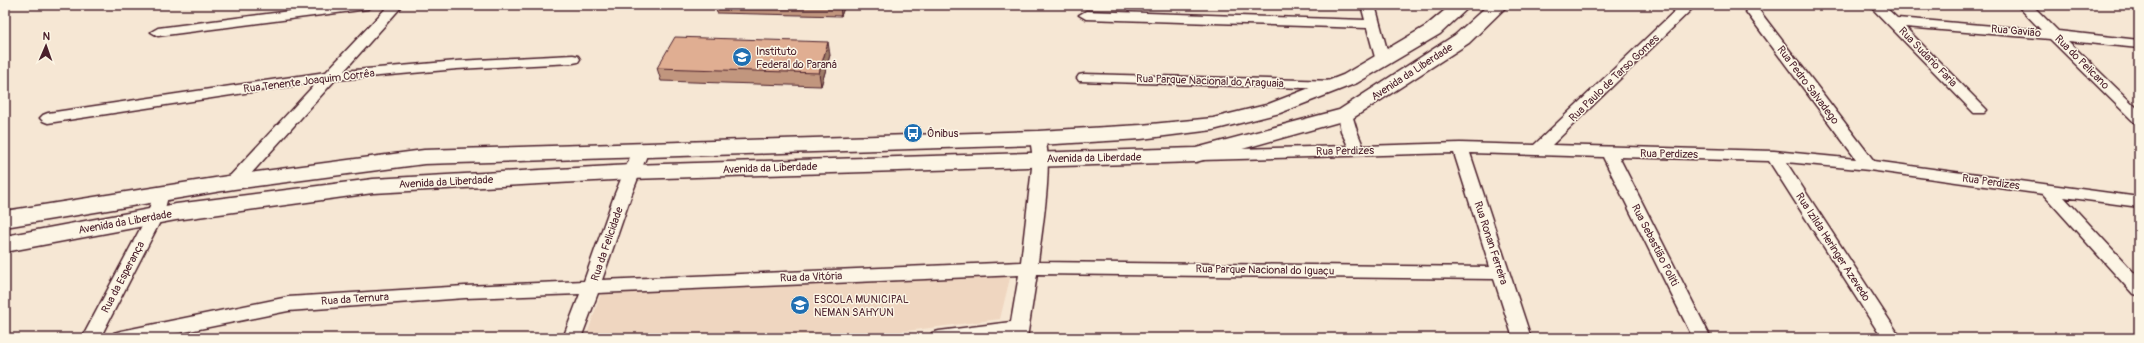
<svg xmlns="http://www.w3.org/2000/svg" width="2144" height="343" viewBox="0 0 2144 343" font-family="Pangolin,sans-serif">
  <rect width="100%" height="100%" fill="#f6e7d4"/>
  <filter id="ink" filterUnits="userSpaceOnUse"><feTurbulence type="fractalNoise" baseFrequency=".025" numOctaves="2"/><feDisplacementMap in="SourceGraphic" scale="8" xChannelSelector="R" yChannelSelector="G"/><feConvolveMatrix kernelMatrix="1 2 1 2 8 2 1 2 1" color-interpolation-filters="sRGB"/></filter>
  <g filter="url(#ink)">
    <polygon fill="#efd6c0" points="1011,274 1000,319 852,338 586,338 602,290"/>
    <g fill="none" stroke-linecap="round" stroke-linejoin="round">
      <defs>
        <g id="street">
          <polygon points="337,5 375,5 368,9 158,36 151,32 158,28"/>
          <polygon points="389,5 403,5 344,71 457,61 573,55 578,56 580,59 578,62 573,63 457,69 335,80 240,186 234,187 228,186 226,182 228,178 317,82 48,123 43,121 40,118 43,115 48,113 326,72"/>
          <polygon points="1361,5 1375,5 1390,61 1388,64 1378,64 1376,61 1367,28 1086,19 1079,15 1086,11 1365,20"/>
          <path d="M1681 5H1696L1552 145 1774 151 1856 159 1741 5H1755L1874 161 2139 197V207L2064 197 2139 278V295L2133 294 2043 194 1869 170 1786 162 1901 338H1882L1769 161 1619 157 1711 338H1693L1603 157 1470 153 1531 338H1513L1494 279 1037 274 1027 338H1009V336L994 338H930L932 333 939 331 1011 322 1019 275 598 293 581 338H563L580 294 465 298 288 311 155 338H112L114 333 121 331 288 297 465 286 584 281 614 196 633 150 635 147H647L649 150 631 196 602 280 1021 262 1033 159 1030 138 1033 135H1043C1055 153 1041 237 1038 262L1490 267 1454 153 1201 160 1195 159 1193 155 1195 151 1201 150 1348 146 1341 131 1338 114 1341 111H1351L1357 131 1363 146 1460 143 1534 145Z"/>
          <polygon points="1869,5 1883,5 1897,18 2041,30 2017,5 2032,5 2058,31 2139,40 2139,48 2068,41 2139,110 2139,124 2134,122 2050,39 1905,27 1987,110 1984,113 1974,113"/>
          <polygon points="1084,74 1336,81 1341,82 1343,85 1341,88 1336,89 1079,81 1077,78 1079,75"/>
          <polygon points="161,188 167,189 169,193 163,216 100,338 82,338 147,216 155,189"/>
        </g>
        <g id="secondary">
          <polygon points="1451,5 1471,5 1440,34 1357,83 1280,113 1213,130 1141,139 1038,145 424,164 234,189 5,227 5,211 234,175 424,150 1038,131 1141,125 1213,118 1266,105 1343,75 1426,26"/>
          <polygon points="1488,5 1508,5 1469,43 1353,118 1196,162 631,179 373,193 176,220 5,252 5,236 176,204 373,179 631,165 1196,148 1339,110 1455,35"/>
        </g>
      </defs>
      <use href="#street" stroke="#4a1f2b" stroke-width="3"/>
      <use href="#secondary" stroke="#4a1f2b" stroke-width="3"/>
      <use href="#street" fill="#fcf5e5" fill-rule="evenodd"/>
      <use href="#secondary" fill="#fcf5e5" fill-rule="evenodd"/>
    </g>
    <g fill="#c1967e" stroke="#4a1f2b">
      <polygon points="715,5 845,5 841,16 717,13"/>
      <polygon points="830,55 821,86 661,81 657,68"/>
    </g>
    <g fill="#9d7a66" stroke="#4a1f2b">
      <polygon points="840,5 845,5 841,16"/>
      <polygon points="828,42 830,55 821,86 819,73"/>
    </g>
    <polygon fill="#e0ae92" stroke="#4a1f2b" points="675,37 828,42 819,73 657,68"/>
  </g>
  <defs>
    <symbol id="university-disc" viewBox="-11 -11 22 22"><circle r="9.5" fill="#1f6fb2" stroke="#fcf5e5"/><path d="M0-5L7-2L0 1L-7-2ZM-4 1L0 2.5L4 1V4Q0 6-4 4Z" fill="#fff"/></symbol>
    <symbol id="bus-disc" viewBox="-11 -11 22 22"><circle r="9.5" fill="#1f6fb2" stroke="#fcf5e5"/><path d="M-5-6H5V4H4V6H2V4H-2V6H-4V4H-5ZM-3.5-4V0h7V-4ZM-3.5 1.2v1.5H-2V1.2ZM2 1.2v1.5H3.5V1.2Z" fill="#fff"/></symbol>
    <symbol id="school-disc" viewBox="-11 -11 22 22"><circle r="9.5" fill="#1f6fb2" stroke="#fcf5e5"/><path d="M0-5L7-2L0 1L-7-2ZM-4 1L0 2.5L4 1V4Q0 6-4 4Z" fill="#fff"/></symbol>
  </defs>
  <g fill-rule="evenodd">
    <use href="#university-disc" x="731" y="46" width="22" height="22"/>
    <use href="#bus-disc" x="902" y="122" width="22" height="22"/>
    <use href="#school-disc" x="789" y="294" width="22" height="22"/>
  </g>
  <g text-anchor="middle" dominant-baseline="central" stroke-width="3" stroke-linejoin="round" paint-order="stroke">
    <g font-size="11" fill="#4a1f2b" stroke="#fcf5e5">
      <text transform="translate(2016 31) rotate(5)">Rua Gavião</text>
      <text transform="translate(1928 57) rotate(46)">Rua Sudario Faria</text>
      <text transform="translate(2082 62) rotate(45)">Rua do Pelicano</text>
      <text transform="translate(1412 72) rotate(-33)">Avenida da Liberdade</text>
      <text transform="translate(1614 78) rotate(-44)">Rua Paulo de Tarso Gomes</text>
      <text transform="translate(309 81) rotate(-7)">Rua Tenente Joaquim Corrêa</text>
      <text transform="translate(1210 81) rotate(2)">Rua Parque Nacional do Araguaia</text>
      <text transform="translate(1808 85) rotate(53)">Rua Pedro Salvadego</text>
      <text transform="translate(1345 151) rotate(-1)">Rua Perdizes</text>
      <text transform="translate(1669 154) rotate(1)">Rua Perdizes</text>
      <text transform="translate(1094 158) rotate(-1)">Avenida da Liberdade</text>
      <text transform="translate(770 168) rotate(-2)">Avenida da Liberdade</text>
      <text transform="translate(446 182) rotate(-3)">Avenida da Liberdade</text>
      <text transform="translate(1991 182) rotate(8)">Rua Perdizes</text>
      <text transform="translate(125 222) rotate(-10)">Avenida da Liberdade</text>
      <text transform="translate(1491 243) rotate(72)">Rua Ronan Ferreira</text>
      <text transform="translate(607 244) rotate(-71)">Rua da Felicidade</text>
      <text transform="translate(1655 245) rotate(63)">Rua Sebastião Politi</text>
      <text transform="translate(1833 247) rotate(57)">Rua Izilda Heringer Azevedo</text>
      <text transform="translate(1265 270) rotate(1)">Rua Parque Nacional do Iguaçu</text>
      <text transform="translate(123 277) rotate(-62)">Rua da Esperança</text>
      <text transform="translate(811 277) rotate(-2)">Rua da Vitória</text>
      <text transform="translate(355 299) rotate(-4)">Rua da Ternura</text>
    </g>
    <g font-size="11" fill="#4a1f2b" stroke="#fcf5e5" text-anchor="start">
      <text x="756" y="51">Instituto<tspan x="756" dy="13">Federal do Paraná</tspan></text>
      <text x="927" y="133">Ônibus</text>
      <text x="814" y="299">ESCOLA MUNICIPAL<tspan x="814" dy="13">NEMAN SAHYUN</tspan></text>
    </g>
  </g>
  <rect width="2144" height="343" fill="none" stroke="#fcf5e5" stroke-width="20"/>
  <rect x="10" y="10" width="2124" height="323" fill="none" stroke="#4a1f2b" stroke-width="1.5" filter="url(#ink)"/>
  <g transform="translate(46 46) rotate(2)" stroke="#fcf5e5" stroke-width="3" paint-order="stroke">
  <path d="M0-3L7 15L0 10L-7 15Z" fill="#4a1f2b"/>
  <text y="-6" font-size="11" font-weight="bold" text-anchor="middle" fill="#4a1f2b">N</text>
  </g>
</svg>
